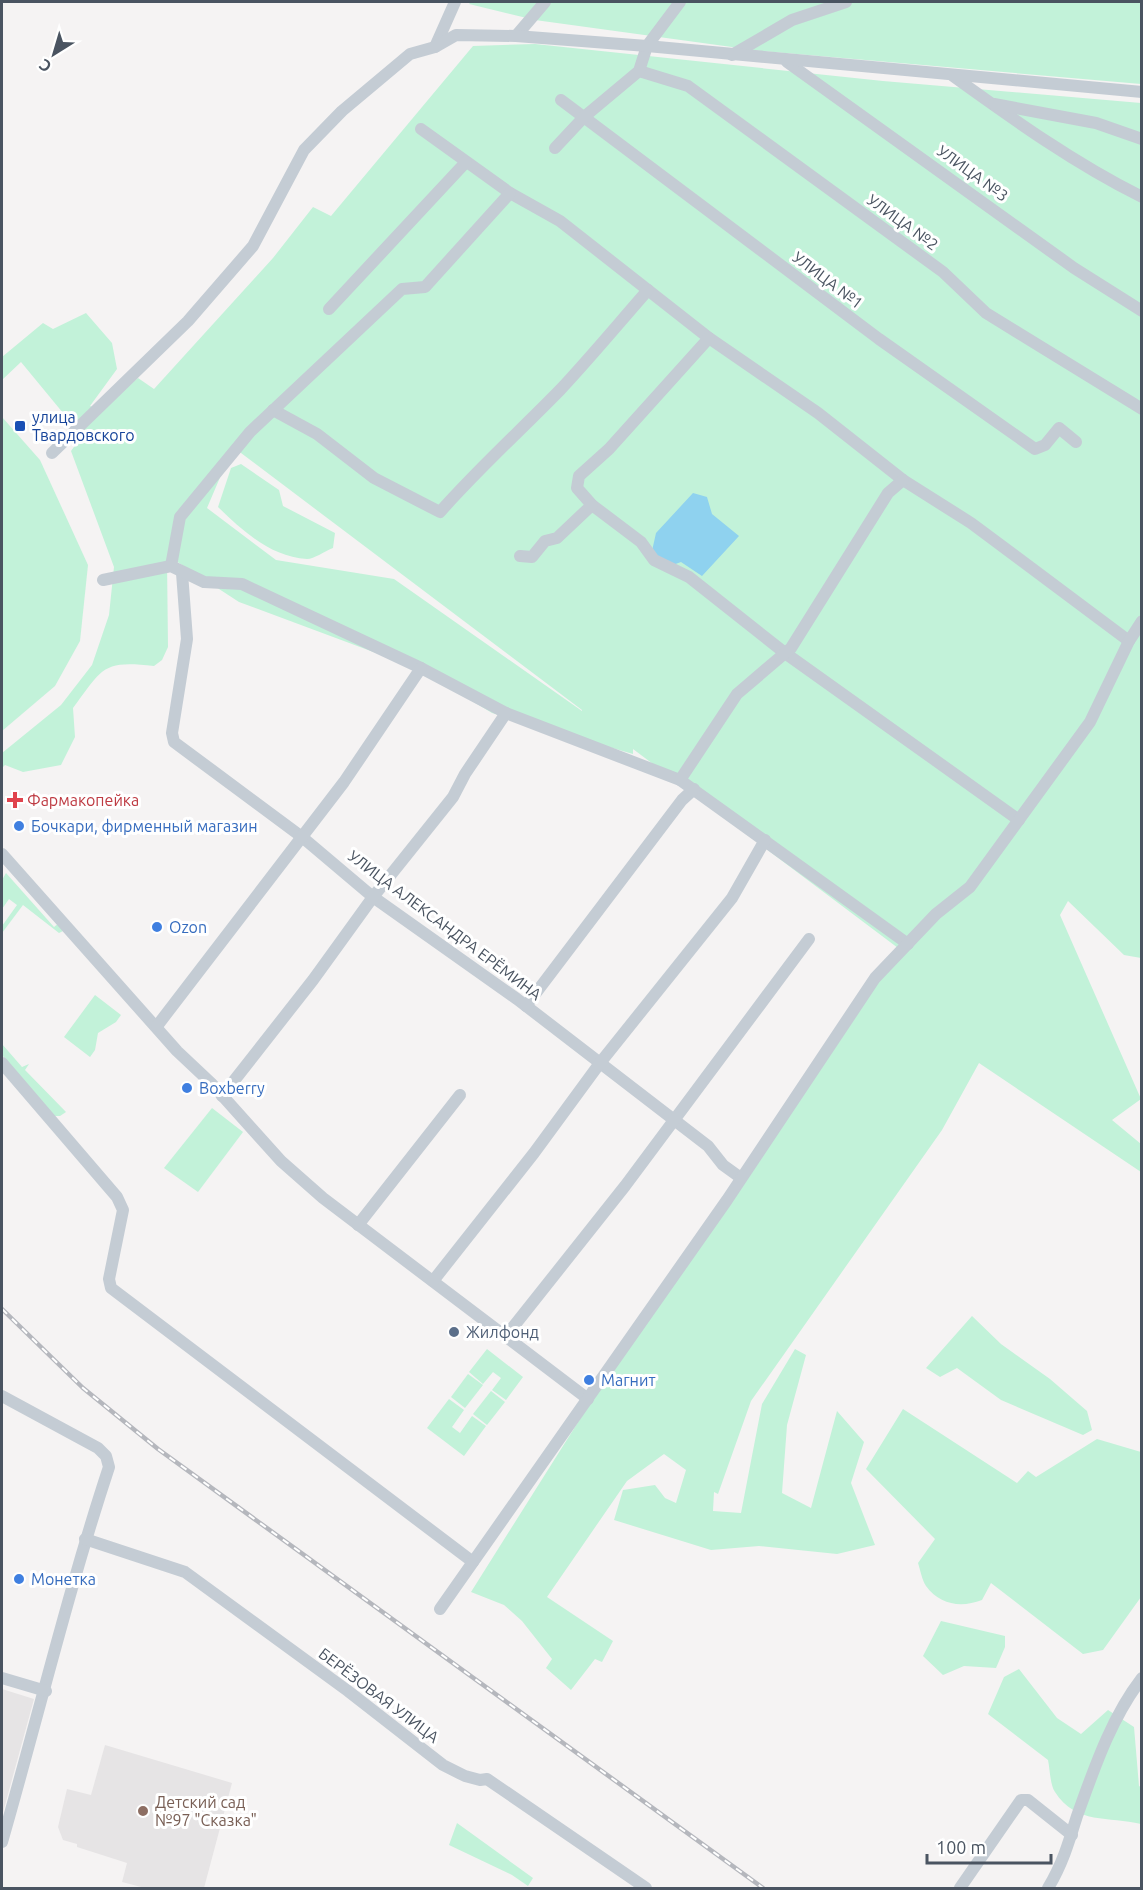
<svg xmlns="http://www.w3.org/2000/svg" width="1143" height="1890" viewBox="0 0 1143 1890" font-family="Ubuntu,sans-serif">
  <rect width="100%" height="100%" fill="#f5f3f3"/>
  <g fill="#e6e4e5">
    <polygon points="2,1689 34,1699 2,1816"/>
    <polygon points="105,1745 232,1783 204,1888 145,1888 122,1882 127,1863 77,1847 77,1844 63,1840 58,1827 67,1789 91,1795"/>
  </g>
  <g fill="#c2f2d9" fill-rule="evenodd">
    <polygon points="471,2 1141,2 1141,84 761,51 535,20 469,4"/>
    <path d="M535 44 883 81 1141 103V958L1124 955 1068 901 1060 915 1141 1099 1112 1120 1141 1144V1172L979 1063 942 1130 751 1401 718 1494 714 1492 713 1511 741 1513 762 1404 795 1349 806 1355 787 1425 782 1493 811 1508 837 1411 864 1442 851 1483 875 1545 837 1554 759 1546 711 1550 614 1520 623 1490 655 1485 665 1498 676 1503 686 1470 664 1454 627 1481 547 1597 613 1641 602 1662 595 1659 571 1690 546 1668 552 1659 522 1621 504 1605 471 1592 580 1419 898 948 633 749V754L492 713 419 669 239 602 176 561 167 560 168 647 162 660 154 666C102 660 103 668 73 708L75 737 61 765 23 772 5 765 2 768V753L61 705 92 665 109 615 114 567 71 451 82 436 21 362 2 380V357L43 323 53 329 86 313 112 343 117 369 90 406 99 409 138 378 154 389 273 258 313 207 331 216 473 46ZM233 447 582 710V711L394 579 276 560 207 508Z"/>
    <polygon points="2,417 40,460 88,565 80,641 55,686 2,731"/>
    <path d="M241 464 279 490 283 506 335 533 333 548C325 551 314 559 307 559 270 557 242 530 218 507L231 468Z"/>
    <polygon points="6,873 54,927 59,923 63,931 59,933 23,905 2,933 2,926 17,905 9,899 2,909 2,880"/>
    <polygon points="95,995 121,1015 116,1022 98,1033 95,1050 90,1057 64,1037"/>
    <polygon points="2,1044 22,1067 29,1064 25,1070 66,1112 60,1116 54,1116 2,1055"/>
    <polygon points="212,1108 243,1132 198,1192 164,1168"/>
    <polygon points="972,1316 1001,1344 1050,1379 1087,1411 1092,1430 1083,1435 1001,1400 957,1368 940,1377 926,1368"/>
    <polygon points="487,1349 523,1377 506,1400 492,1390 501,1378 493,1372 483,1384 469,1372"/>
    <polygon points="468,1374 483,1385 465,1408 451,1397"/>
    <polygon points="491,1391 505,1402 487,1425 473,1414"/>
    <polygon points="449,1399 464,1410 452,1427 460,1433 472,1416 486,1426 464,1456 427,1428"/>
    <path d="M903 1409 1017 1483 1028 1471 1036 1477 1097 1439 1141 1452V1597L1103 1650 1083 1654 991 1583 982 1600C961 1608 940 1605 926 1586 922 1580 920 1569 918 1563L935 1539 866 1469Z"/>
    <polygon points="941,1621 1005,1636 1005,1647 996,1668 964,1666 943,1675 923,1656"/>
    <path d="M1019 1669 1057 1718 1081 1734 1108 1710 1134 1727 1139 1786 1141 1787V1824C1109 1816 1076 1825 1055 1792 1050 1785 1050 1769 1048 1760L988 1714 1004 1677Z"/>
    <polygon points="457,1823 533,1878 528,1886 512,1875 449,1845"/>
  </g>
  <polygon fill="#8fd2ef" points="693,493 707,497 712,514 739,536 702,576 681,562 670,566 652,551 656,533"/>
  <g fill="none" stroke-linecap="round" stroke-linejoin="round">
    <g stroke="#c4ccd4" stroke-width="12">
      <polyline points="516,36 545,2"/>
      <polyline points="435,47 455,2"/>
      <polyline points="732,55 792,20 846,2"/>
      <polyline points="787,62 1074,268 1142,311"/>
      <polyline points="639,71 688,86 943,272 986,313 1142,409"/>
      <path d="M953 76C1014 120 1074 163 1142 197"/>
      <polyline points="561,100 879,339 1035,449 1045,445 1059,428 1076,442"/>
      <polyline points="994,104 1096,123 1142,139"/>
      <polyline points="421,129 510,193 560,221 709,338 818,413 903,480 971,523 1129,641"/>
      <polyline points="555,148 584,117 639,71 647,46 680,2"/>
      <polyline points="329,309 466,162"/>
      <path d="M273 410 317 434 374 478 440 512C478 469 520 431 560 390 590 358 619 323 648 290"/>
      <polyline points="52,453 188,321 253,246 304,150 342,111 410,54 435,47 456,35 516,36 647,46 1142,92"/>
      <polyline points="592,505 641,542 654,560 689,577 785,653 1019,820"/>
      <polyline points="520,556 532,557 545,541 557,538 592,505 577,488 579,476 609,449 709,338"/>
      <polyline points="171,566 180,517 250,432 402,289 425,287 510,193"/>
      <polyline points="182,573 187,639 172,733 174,742 302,837 373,897 517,999 708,1146 723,1165 741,1178"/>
      <polyline points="103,580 171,566 204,582 242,584 421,668 506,713 680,780 908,944"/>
      <polyline points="680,780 737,694 791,648 888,493 903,480"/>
      <polyline points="2,854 177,1051 211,1083 281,1161 323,1198 588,1399"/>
      <polyline points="526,1006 682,800 694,789"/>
      <polyline points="157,1026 344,782 421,668"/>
      <polyline points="2,1063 117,1197 123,1210 109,1279 111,1288 473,1562"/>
      <polyline points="222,1096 313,980 373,897 453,797 465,774 506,713"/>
      <polyline points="358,1225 460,1095"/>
      <polyline points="433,1281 534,1153 600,1063 732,898 765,840"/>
      <polyline points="506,1336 625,1186 809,939"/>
      <path d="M2 1396 98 1448 106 1456 109 1467C68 1591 38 1717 2 1842"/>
      <polyline points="85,1539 185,1572 348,1691 443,1765 465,1776 480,1780 487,1779 646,1888"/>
      <polyline points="440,1609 727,1200 875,978 936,914 970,887 1090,722 1129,641 1142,621"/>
      <polyline points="2,1678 46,1691"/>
      <polyline points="960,1888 1021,1800 1028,1800 1072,1835"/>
      <path d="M1048 1888C1062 1865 1069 1842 1077 1816 1094 1769 1111 1718 1142 1678"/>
    </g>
    <defs>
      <polyline id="rail" points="2,1309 83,1388 158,1449 763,1888"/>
    </defs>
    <use href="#rail" stroke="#b5b7bd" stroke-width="4.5"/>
    <use href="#rail" stroke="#fff" stroke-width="2" stroke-dasharray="7" stroke-linecap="butt"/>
  </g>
  <rect fill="#1a4fb4" stroke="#fff" stroke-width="2" x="14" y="420" width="12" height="12" rx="3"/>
  <path fill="#e0444e" stroke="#fff" stroke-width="2" d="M12 791h6v6h6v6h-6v6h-6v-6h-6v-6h6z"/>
  <g fill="#3f7fe0" stroke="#fff" stroke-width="2">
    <circle cx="19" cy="826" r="6"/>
    <circle cx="157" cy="927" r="6"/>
    <circle cx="187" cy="1088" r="6"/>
    <circle cx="589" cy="1380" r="6"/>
    <circle cx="19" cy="1579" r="6"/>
  </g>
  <circle fill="#5c6f8a" stroke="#fff" stroke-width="2" cx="454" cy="1332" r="6"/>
  <circle fill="#8d6e63" stroke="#fff" stroke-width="2" cx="143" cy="1811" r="6"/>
  <g text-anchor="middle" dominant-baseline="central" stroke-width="6" stroke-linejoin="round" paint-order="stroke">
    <g font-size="16" fill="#4a5461" stroke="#fff">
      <text transform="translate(973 173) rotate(36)">УЛИЦА №3</text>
      <text transform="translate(903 222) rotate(36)">УЛИЦА №2</text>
      <text transform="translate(828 280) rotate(37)">УЛИЦА №1</text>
      <text transform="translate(445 925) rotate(37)">УЛИЦА АЛЕКСАНДРА ЕРЁМИНА</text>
      <text transform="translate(379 1695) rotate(37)">БЕРЁЗОВАЯ УЛИЦА</text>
    </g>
    <g font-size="16" fill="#164399" stroke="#fff" text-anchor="start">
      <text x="32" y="417">улица<tspan x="32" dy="18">Твардовского</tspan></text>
    </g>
    <g font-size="16" fill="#be3a42" stroke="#fff" text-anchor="start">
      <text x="27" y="800">Фармакопейка</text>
    </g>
    <g font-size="16" fill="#366cbe" stroke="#fff" text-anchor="start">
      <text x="31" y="826">Бочкари, фирменный магазин</text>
      <text x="169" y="927">Ozon</text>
      <text x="199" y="1088">Boxberry</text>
      <text x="601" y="1380">Магнит</text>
      <text x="31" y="1579">Монетка</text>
    </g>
    <g font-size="16" fill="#4e5e75" stroke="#fff" text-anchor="start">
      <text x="466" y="1332">Жилфонд</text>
    </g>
    <g font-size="16" fill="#785e54" stroke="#fff" text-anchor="start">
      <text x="155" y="1802">Детский сад<tspan x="155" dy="18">№97 "Сказка"</tspan></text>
    </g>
  </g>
  <rect width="1143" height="1890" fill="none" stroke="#4a5461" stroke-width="6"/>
  <g transform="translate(54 54) rotate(217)" stroke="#ffffff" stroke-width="4.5" paint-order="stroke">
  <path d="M0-4.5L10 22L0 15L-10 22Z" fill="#4a5461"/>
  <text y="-9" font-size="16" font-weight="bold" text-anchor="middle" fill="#4a5461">С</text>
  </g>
  <path d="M927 1854v9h124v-9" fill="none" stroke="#4a5461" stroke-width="3"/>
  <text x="936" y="1854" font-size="18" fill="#4a5461" stroke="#ffffff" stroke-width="4.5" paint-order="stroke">100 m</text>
</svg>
